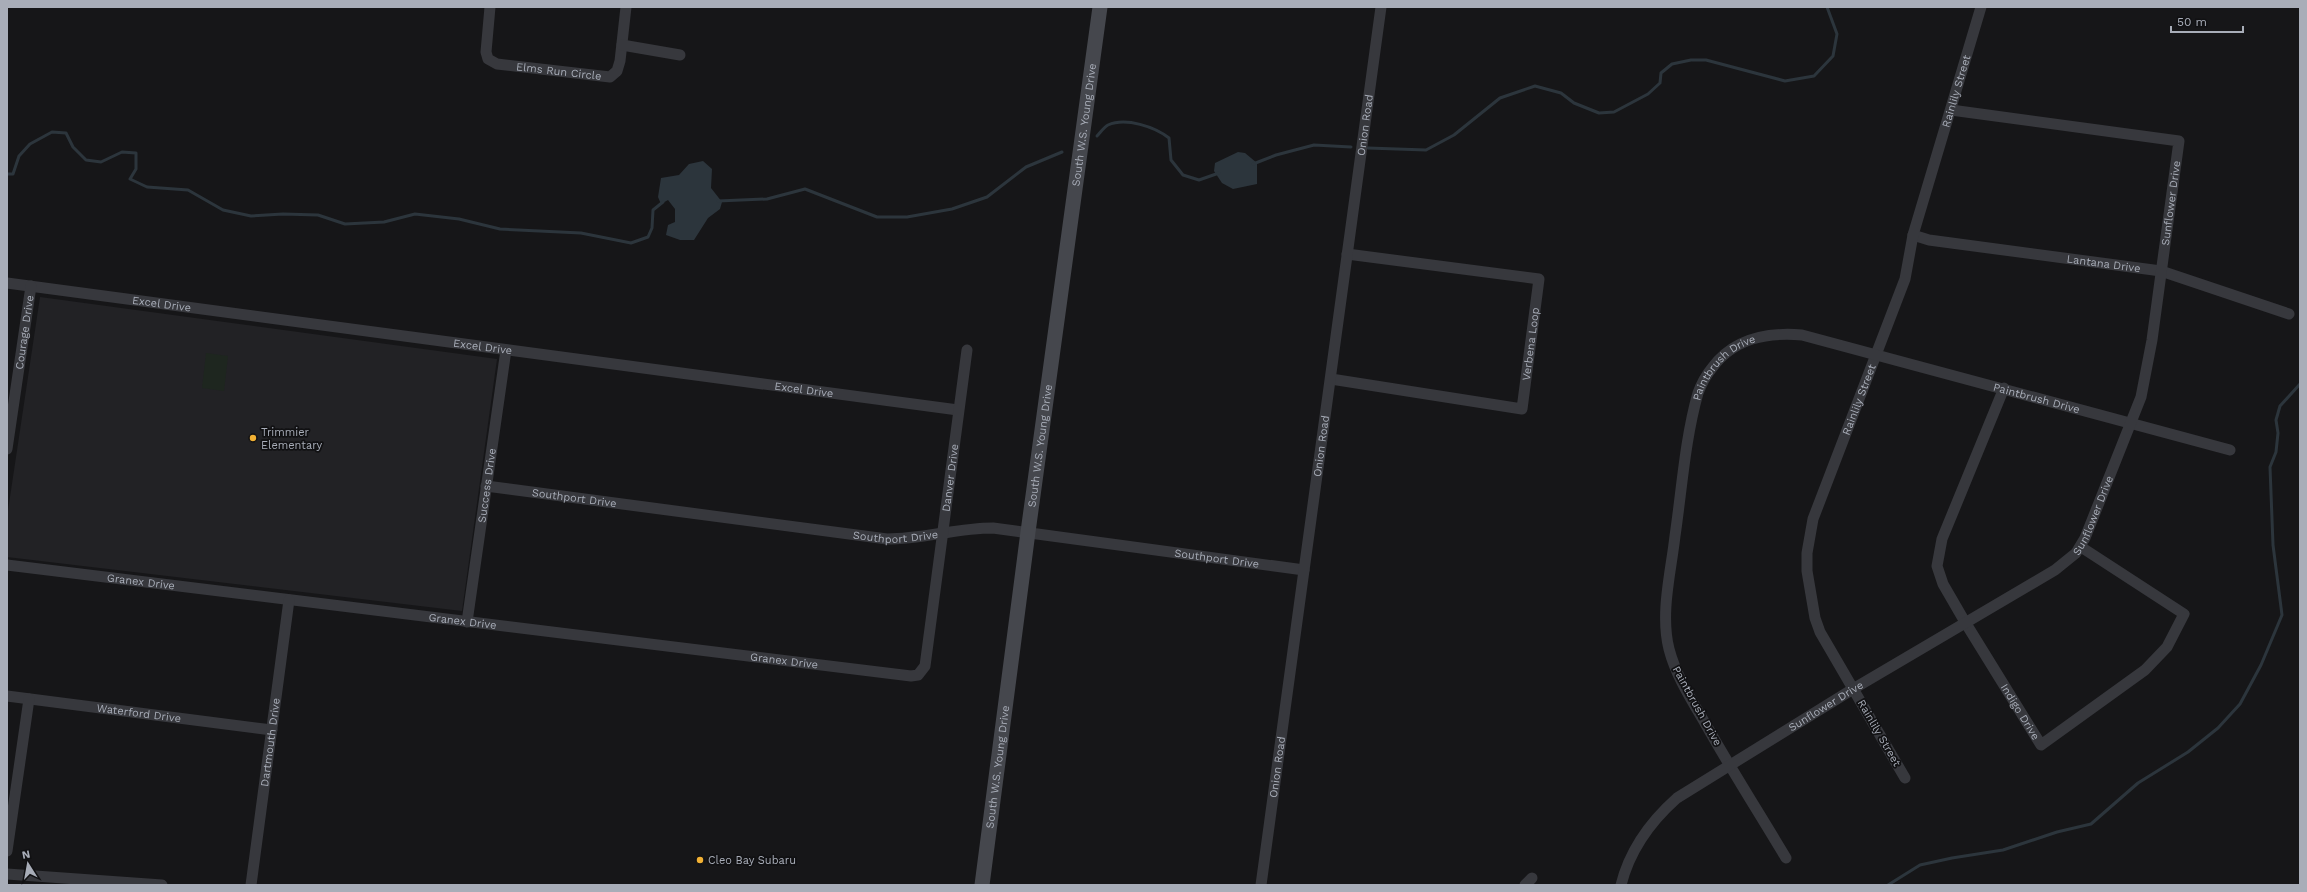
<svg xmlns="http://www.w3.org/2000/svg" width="2307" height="892" viewBox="0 0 2307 892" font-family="'Work Sans',sans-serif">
  <rect width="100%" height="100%" fill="#161618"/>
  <polygon fill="#222225" points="40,297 497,359 462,611 7,557 7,517"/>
  <polygon fill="#1e261f" points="206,353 228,356 224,391 202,388"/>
  <g fill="#2c353c">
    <polygon points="1238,152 1245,153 1257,163 1257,184 1233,189 1222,183 1214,171 1215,163"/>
    <polygon points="703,161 712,169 711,188 722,202 720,209 708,218 694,240 680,240 666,235 668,225 675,222 675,209 668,200 661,204 658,197 661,178 679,175 689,164"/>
  </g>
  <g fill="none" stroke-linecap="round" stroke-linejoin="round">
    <g stroke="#2c353c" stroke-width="3">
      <path d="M1097 136C1100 133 1104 127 1108 125 1126 117 1155 127 1169 138L1171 160 1183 175 1199 180 1219 173"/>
      <polyline points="1368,148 1426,150 1454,135 1500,98 1535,86 1561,93 1574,103 1599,113 1614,112 1648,94 1660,83 1661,73 1672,64 1691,60 1706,60 1785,81 1814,76 1833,56 1837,34 1827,7"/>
      <polyline points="1253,164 1276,155 1314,145 1351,147"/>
      <polyline points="7,174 13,174 19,156 30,144 52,132 66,133 73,147 86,160 101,162 122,152 136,153 136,169 130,179 147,187 188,190 223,210 251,216 283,214 318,215 345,224 384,222 415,214 459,219 500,229 581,233 631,243 648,237 652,228 653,210 663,202"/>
      <polyline points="718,201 767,199 805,189 877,217 907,217 952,209 987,197 1026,167 1062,152"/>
      <polyline points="1888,885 1920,865 1952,858 2003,850 2057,832 2091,824 2138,783 2188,752 2218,728 2240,704 2261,665 2282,615 2273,545 2270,467 2276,452 2278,433 2276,420 2280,406 2300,384"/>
    </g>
    <g stroke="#37383d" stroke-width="11">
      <path id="s1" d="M490 7 486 52 488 59 497 64 610 77 617 71 620 61 626 7"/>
      <polyline points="622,45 680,55"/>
      <path id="s2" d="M1913 235 1929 240 2161 271 2289 314"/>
      <path id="s3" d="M7 283 958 410"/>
      <path id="s4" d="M1331 379 1522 409 1539 279 1347 254"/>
      <path id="s5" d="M2004 388 1942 539 1937 566 1943 584 1965 622 2041 745 2145 670 2167 647 2184 614 2081 547"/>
      <path id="s6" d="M7 449 31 286"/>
      <path id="s7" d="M486 486 887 539C923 539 957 528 993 528L1304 570"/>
      <path id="s8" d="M7 565 911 676 918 675 925 666 967 350"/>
      <path id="s9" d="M467 622 506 350"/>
      <path id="s10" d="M7 696 272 730"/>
      <path id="s11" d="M1905 778 1820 632 1815 618 1807 571V553L1813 519 1905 279 1913 235 1981 7"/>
      <polyline points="7,851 29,699"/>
      <path id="s12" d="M1786 858C1759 813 1731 769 1705 723 1691 699 1676 676 1669 649 1660 613 1671 572 1675 536 1682 488 1685 439 1698 393 1701 385 1707 374 1712 368 1734 338 1767 332 1802 335L2230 450"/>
      <polyline points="7,874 162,885"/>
      <path id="s13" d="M251 885 289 600"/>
      <path id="s14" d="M1261 885 1381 7"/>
      <polyline points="1525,885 1532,878"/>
      <path id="s15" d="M1621 885C1630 849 1650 822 1677 798L1853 689 2055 570 2076 553 2085 538 2141 397 2152 340 2179 141 1951 110"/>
    </g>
    <path stroke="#45474d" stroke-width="15" id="s16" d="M982 885 1028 532 1100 7"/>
  </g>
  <g fill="#f2b134" stroke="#111113" stroke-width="1.5">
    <circle cx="253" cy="438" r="4"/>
    <circle cx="700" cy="860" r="4"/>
  </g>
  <g text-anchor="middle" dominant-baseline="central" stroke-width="3.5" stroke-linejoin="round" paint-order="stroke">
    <g font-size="11" fill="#a8adb8" stroke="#111113">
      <text stroke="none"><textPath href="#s1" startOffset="125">Elms Run Circle</textPath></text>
      <text stroke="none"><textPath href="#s11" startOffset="736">Rainlily Street</textPath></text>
      <text stroke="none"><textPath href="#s16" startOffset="767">South W.S. Young Drive</textPath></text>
      <text stroke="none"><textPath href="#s14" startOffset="767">Onion Road</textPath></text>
      <text stroke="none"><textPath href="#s15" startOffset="939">Sunflower Drive</textPath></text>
      <text stroke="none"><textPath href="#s2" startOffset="193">Lantana Drive</textPath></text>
      <text stroke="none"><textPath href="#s3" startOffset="156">Excel Drive</textPath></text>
      <text stroke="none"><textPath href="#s6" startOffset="118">Courage Drive</textPath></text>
      <text stroke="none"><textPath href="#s4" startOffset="259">Verbena Loop</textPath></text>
      <text stroke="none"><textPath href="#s3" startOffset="480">Excel Drive</textPath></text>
      <text stroke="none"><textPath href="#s12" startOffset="536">Paintbrush Drive</textPath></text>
      <text stroke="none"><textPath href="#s3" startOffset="804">Excel Drive</textPath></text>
      <text stroke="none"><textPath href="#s12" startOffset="871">Paintbrush Drive</textPath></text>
      <text stroke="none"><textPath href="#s11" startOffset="412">Rainlily Street</textPath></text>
      <text stroke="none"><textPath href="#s16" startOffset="443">South W.S. Young Drive</textPath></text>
      <text stroke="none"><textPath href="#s14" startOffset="443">Onion Road</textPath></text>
      <text stroke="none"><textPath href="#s8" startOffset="1119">Danver Drive</textPath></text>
      <text stroke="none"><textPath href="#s9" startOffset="138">Success Drive</textPath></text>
      <text stroke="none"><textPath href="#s7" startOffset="89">Southport Drive</textPath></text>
      <text stroke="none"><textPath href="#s15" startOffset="615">Sunflower Drive</textPath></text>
      <text stroke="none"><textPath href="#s7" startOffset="413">Southport Drive</textPath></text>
      <text stroke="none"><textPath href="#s7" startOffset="737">Southport Drive</textPath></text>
      <text stroke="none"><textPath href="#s8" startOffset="135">Granex Drive</textPath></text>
      <text stroke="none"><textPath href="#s8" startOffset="459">Granex Drive</textPath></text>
      <text stroke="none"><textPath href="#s8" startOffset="783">Granex Drive</textPath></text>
      <text transform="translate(1697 706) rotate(61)">Paintbrush Drive</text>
      <text stroke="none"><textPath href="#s15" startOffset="280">Sunflower Drive</textPath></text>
      <text stroke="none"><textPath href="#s5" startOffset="359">Indigo Drive</textPath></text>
      <text stroke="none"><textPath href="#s10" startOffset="133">Waterford Drive</textPath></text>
      <text transform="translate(1879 733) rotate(60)">Rainlily Street</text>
      <text stroke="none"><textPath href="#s13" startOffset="144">Dartmouth Drive</textPath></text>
      <text stroke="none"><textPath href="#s16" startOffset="119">South W.S. Young Drive</textPath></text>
      <text stroke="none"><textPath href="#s14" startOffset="119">Onion Road</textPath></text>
    </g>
    <g font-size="11" fill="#a8adb8" stroke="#111113" text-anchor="start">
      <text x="261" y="432">Trimmier<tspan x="261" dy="13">Elementary</tspan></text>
      <text x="708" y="860">Cleo Bay Subaru</text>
    </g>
  </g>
  <rect width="2307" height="892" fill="none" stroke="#a8adb8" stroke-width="16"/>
  <g transform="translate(28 864) rotate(349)" stroke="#111113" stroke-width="3" paint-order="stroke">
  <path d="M0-3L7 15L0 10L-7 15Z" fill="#a8adb8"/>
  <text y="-6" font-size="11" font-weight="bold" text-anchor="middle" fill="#a8adb8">N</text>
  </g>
  <path d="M2171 26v6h72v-6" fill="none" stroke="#a8adb8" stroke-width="2"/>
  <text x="2177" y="26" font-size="12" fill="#a8adb8" stroke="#111113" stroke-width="3" paint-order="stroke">50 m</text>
</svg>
